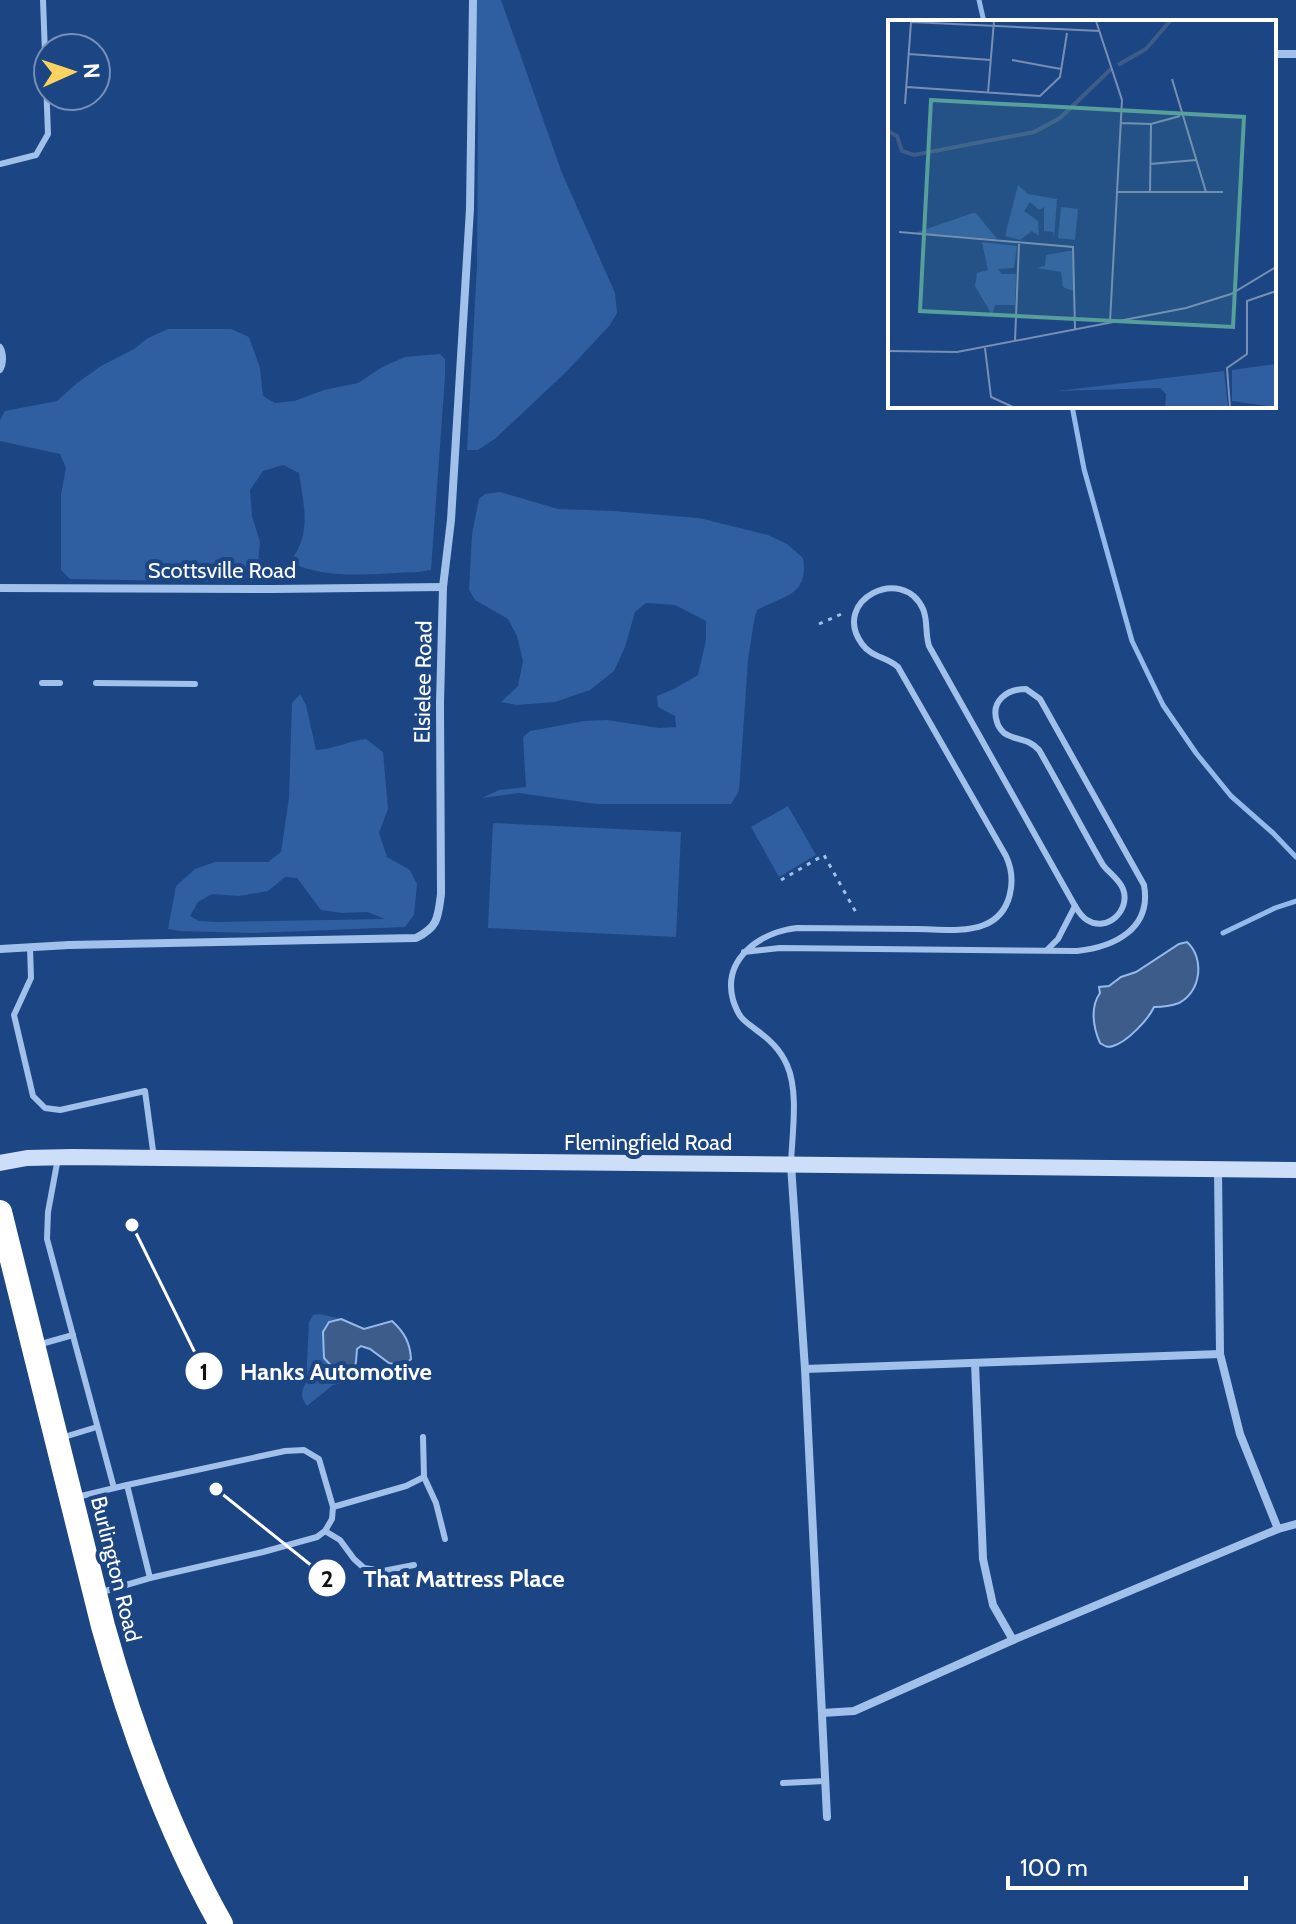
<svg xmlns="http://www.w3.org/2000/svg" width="1296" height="1924" viewBox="0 0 1296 1924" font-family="Cabin,sans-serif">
  <rect width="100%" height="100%" fill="#1c4583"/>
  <g fill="#2f5ea1" fill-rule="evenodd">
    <polygon points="474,0 501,0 562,173 615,293 617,313 610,325 568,370 496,438 478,450 467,450 477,265 478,120"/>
    <path d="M168 329H231L249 337 260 368 263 396 275 403 294 401 324 390 358 383 382 367 405 357 440 354 445 359V377L431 570 418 572C377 573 327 581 290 562 312 533 304 507 299 473L283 465 263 471 250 490 252 516 260 542 257 577 235 582 70 579 61 570V494L66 468 60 454 0 441V420L5 411 57 401 77 383 101 366 134 349 148 338Z"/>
    <path d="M500 492 558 509 614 511 699 518 768 535 787 544 803 558C809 596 784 595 757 610L754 621 748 660 739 791 731 804H596L519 793 482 798 499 790 526 787 523 737 530 731 584 721 607 720 659 728 676 727 675 716 658 707 657 696 674 689 698 675 706 640V621L675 605 646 603 635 612 625 647 614 671 590 690 555 702 517 705 501 702 518 686 523 661 517 636 508 619 475 600 469 590 472 534 479 499 485 494Z"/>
    <path d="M300 694 306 705 316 750C335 749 348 741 366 739L383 752 388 809 379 833 387 857 410 870 417 884 414 915 405 927 251 933 179 931 168 929 176 886 195 869 215 862H268L281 852 289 798 292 703ZM285 877 297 878 321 910 342 913 367 912 385 919 218 922 199 921 190 916 198 902 212 894 239 896 268 891Z"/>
    <polygon points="788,806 816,855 779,877 751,827"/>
    <polygon points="493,823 681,832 676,937 488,928"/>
    <path d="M320 1314 341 1319 329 1322 323 1332 324 1358 337 1372 352 1375 346 1382 333 1385 307 1406C300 1397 301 1392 306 1382L309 1322 313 1315Z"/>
  </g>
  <g fill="#3d5c8a" stroke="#94baec" stroke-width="2">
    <path d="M1187 942C1205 958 1201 992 1179 1003 1171 1006 1162 1007 1154 1007 1148 1020 1127 1042 1113 1046 1107 1048 1105 1046 1100 1043 1093 1027 1090 1007 1100 993L1099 987 1109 986 1121 977 1136 972 1179 944Z"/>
    <path d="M341 1319 364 1329 392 1321C404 1332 410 1342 411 1359L404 1366 389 1363 370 1349 361 1346 357 1349 356 1362 352 1375 337 1372 324 1358 323 1332 329 1322Z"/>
  </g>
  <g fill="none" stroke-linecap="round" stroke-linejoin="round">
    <g stroke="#94baec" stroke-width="5">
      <polyline points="979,0 984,22"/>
      <polyline points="1072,406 1084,469 1132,641 1163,705 1196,753 1231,796 1273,833 1296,857"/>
      <polyline points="1223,933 1275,908 1296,901"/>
    </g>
    <g stroke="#a1c0ea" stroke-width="3" stroke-dasharray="4 6" stroke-linecap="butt">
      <polyline points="819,624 846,612"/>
      <polyline points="781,880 824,855 858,916"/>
    </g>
    <g stroke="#a1c0ea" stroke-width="6">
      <polyline points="0,164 36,155 48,134 43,0"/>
      <path d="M0 347C4 353 4 364 0 370"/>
      <polyline points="42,683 60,683"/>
      <polyline points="96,683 195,684"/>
      <polyline points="30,947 31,978 14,1015 33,1096 45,1108 60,1110 145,1091 154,1158"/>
      <polyline points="1047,950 1058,939 1075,906"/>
      <path d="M744 952 780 948 1077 951C1114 947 1152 929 1144 885L1040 699 1026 689C1007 689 990 701 997 722 998 726 1001 730 1004 733 1016 741 1029 738 1039 750 1061 788 1081 827 1103 865 1109 873 1119 879 1123 889 1131 910 1107 933 1087 920 1082 917 1078 911 1075 906L929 646C925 634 928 620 923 609 903 564 830 600 862 644 871 657 887 657 898 667L1006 856C1017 880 1012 914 984 925 964 933 937 929 916 929 877 929 837 928 797 928 760 932 722 959 733 1000 735 1006 737 1012 741 1017 745 1022 750 1025 755 1029 769 1039 780 1049 787 1065 799 1092 792 1134 791 1164"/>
      <polyline points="58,1158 48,1212 47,1239 114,1488"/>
      <polyline points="41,1344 73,1335"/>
      <polyline points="64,1437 97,1427"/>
      <polyline points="424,1477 436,1503 445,1539"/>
      <polyline points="127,1485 285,1451 304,1450 319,1459 333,1507 332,1519 325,1531 317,1537 263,1552 150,1578"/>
      <polyline points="77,1497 127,1485 150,1578 102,1592"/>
      <polyline points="333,1507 406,1486 424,1477 423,1437"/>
      <polyline points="325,1531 340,1540 354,1559 364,1568 383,1571 414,1565"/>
      <polyline points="783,1783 825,1781"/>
    </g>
    <g stroke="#a1c0ea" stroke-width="8">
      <polyline points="1274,54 1296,54"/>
      <polyline points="0,588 273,589 443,587"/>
      <path d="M0 949 69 945 416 938C438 927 438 918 441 894L440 703 443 587 451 520 470 209 473 0"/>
      <polyline points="791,1165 805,1369 827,1817"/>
      <polyline points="1218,1169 1220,1354 1240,1434 1278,1529"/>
      <polyline points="975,1363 983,1559 993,1605 1013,1640"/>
      <polyline points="805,1369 1220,1354"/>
      <polyline points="822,1713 854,1711 1013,1640 1278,1529 1296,1524"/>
    </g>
    <polyline stroke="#cddef8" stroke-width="16" points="0,1163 27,1158 72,1157 1296,1170"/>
    <path stroke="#fff" stroke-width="24" d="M0 1212 103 1626C132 1730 168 1830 221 1924"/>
  </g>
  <g text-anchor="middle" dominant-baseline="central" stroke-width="8" stroke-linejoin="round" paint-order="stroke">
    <g font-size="22" fill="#fff" stroke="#1c4583">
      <text x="222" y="570">Scottsville Road</text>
      <text transform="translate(423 682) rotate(-89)">Elsielee Road</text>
      <text x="648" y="1142">Flemingfield Road</text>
      <text transform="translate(116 1569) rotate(76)">Burlington Road</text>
    </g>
  </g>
  <g transform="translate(888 20)">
    <rect width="388" height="388" fill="#1c4583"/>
    <path d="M130 165 140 174 169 179 166 219 165 212 156 211V187L151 190 142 182 136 191 150 201 151 216 144 211 132 220 117 216ZM173 187 190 189 187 220 170 218ZM88 193 109 219 27 213 85 193ZM94 222 129 226 126 248 110 249 114 254H128L127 285H107L104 295 87 266 89 253 100 250ZM180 231H185V271L175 267 173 252 148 248 157 246 158 235ZM388 344 386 387 344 381V350ZM336 351 340 387H277L278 374 272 368 169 371Z" fill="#2f5ea1"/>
    <path fill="none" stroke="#3d5c8a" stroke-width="4" d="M230 45 258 29 282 1M0 111 9 116 14 131 26 135 146 112 172 98 223 49"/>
    <path fill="none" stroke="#778fb5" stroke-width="2" d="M208 1 234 80 222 302M23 2 212 11M21 34 103 40M124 40 173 49M284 59 318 172M19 67 152 76 172 57 179 13M100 73 106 1M17 84 23 2M233 103 263 104 292 96M262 144 308 140M228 172H335M262 172 263 104M11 212 185 227 187 309M127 321 131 224M97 328 103 377 125 387M0 331 69 332 298 288 343 274 388 247M342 387 339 348 359 334V281L388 271"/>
    <path fill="#579f9a" fill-opacity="0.15" stroke="#579f9a" stroke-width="4" d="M43 80 356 97 345 307 32 291Z"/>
    <rect width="388" height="388" fill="none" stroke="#fff" stroke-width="4"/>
  </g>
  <path fill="none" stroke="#fff" stroke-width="3" d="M132 1225L204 1371M216 1489L327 1578"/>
  <g fill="#fff" stroke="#1c4583" stroke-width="3">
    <circle cx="132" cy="1225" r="8"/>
    <circle cx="216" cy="1489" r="8"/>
    <circle cx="204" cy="1371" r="20"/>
    <circle cx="327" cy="1578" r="20"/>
  </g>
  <g font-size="24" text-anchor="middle" font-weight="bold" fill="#111">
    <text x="204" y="1380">1</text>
    <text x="327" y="1587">2</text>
  </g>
  <g font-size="24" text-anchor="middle" font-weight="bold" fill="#fff" stroke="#1c4583" stroke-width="8" stroke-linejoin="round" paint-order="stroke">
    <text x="336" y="1380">Hanks Automotive</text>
    <text x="464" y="1587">That Mattress Place</text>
  </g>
  <g transform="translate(72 72) rotate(87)"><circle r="38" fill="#1c4583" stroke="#778fb5" stroke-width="2"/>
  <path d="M0-6L14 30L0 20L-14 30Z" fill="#fbd35e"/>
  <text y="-12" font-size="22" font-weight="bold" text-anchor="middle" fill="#ffffff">N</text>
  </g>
  <path d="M1008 1876v12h238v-12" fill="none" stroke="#ffffff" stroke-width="4"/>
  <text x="1020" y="1876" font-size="24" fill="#ffffff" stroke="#1c4583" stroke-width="6" paint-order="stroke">100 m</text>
</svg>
